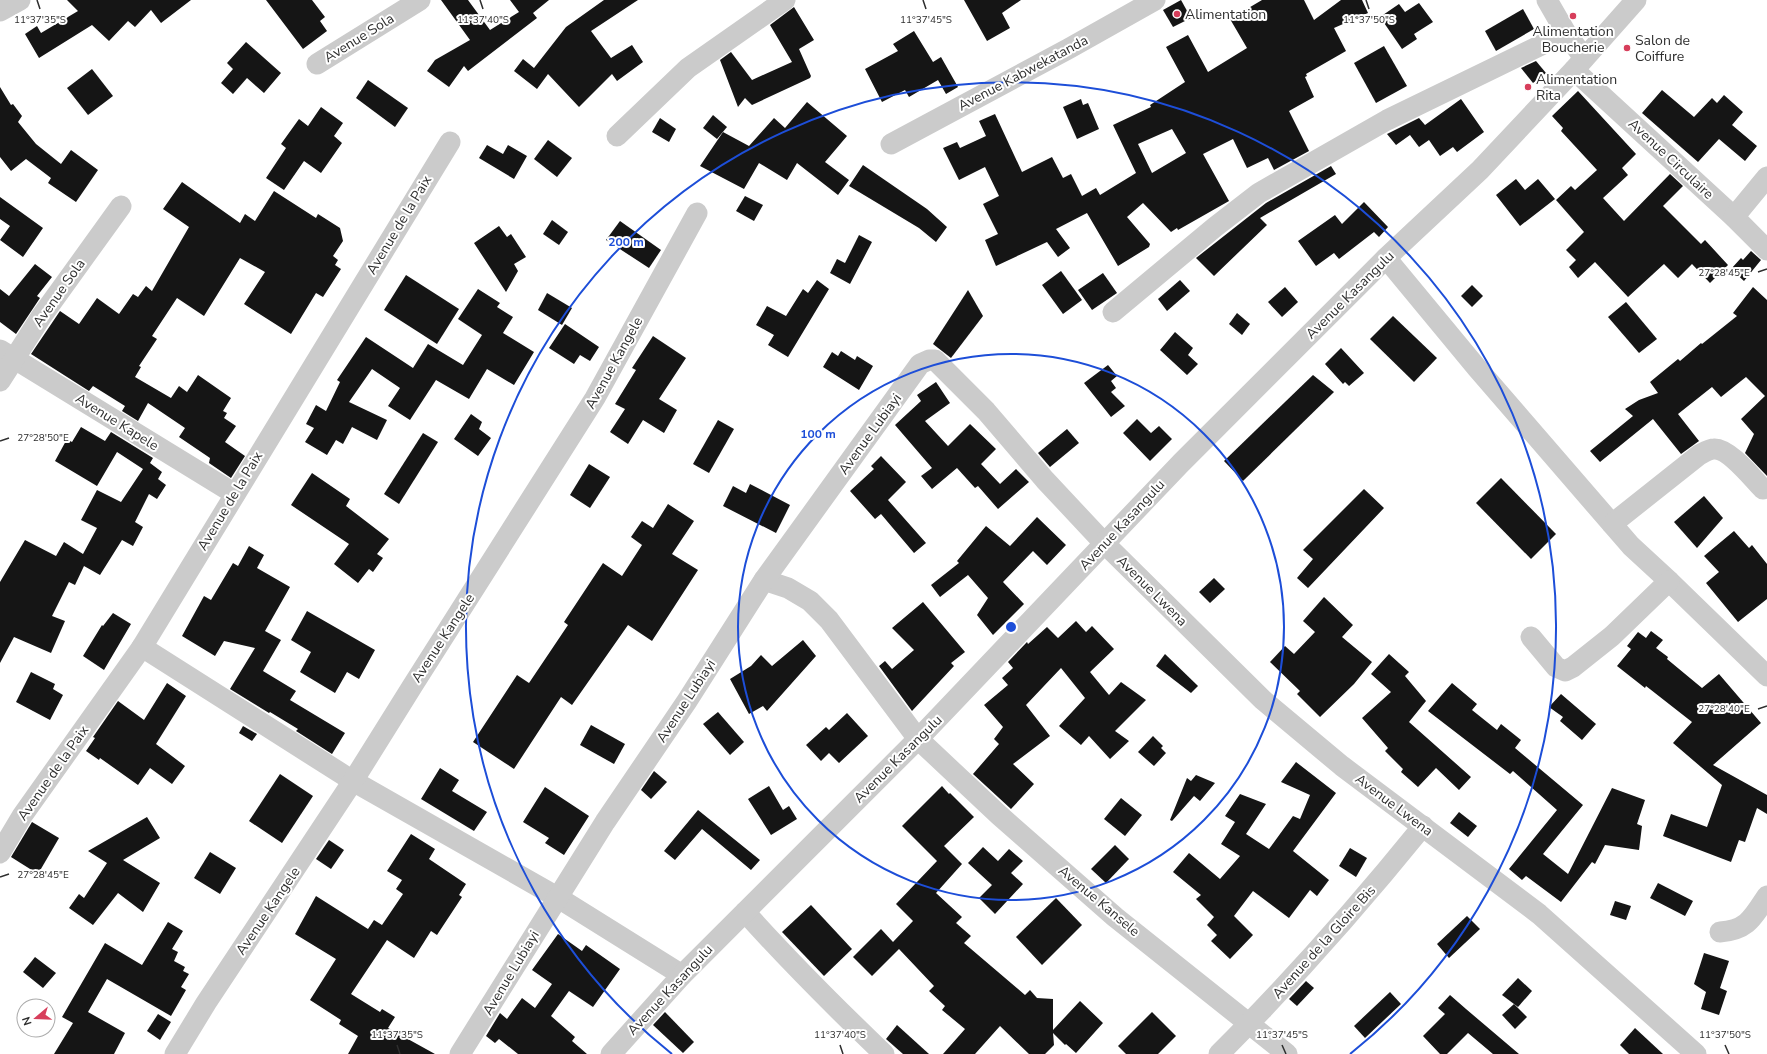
<svg xmlns="http://www.w3.org/2000/svg" width="1767" height="1054" viewBox="0 0 1767 1054" font-family="'Nunito Sans',sans-serif">
  <rect width="100%" height="100%" fill="#fff"/>
  <g fill="#151515" fill-rule="evenodd">
    <polygon points="67,0 191,0 161,23 151,10 135,27 128,21 109,41 92,25 39,58 25,34 37,26 41,33 78,11"/>
    <polygon points="266,0 312,0 325,17 320,21 327,31 303,49"/>
    <polygon points="441,0 468,0 490,30 519,12 510,0 549,0 533,13 537,18 468,71 464,66 449,87 427,71 435,60 470,40"/>
    <polygon points="604,0 638,0 591,31 611,58 632,45 643,62 617,81 612,74 579,107 548,74 537,89 514,71 523,59 534,68 566,27"/>
    <polygon points="964,0 1021,0 1002,13 1010,28 987,41"/>
    <polygon points="1181,0 1191,18 1173,27 1163,10"/>
    <path d="M1262 0H1304L1314 20 1341 0H1362L1368 13 1334 28 1346 51 1306 74 1307 76 1305 77 1314 97 1289 111 1309 151 1274 170 1268 158 1247 168 1233 139 1203 154 1229 201 1178 230 1177 228 1171 232 1143 203 1127 217 1150 244 1149 247 1118 266 1087 213 1056 229 1070 248 1058 257 1047 242 996 266 985 240 998 234 983 204 999 196 985 167 959 180 943 148 957 142 960 148 986 136 979 121 995 114 1022 172 1052 157 1063 178 1071 174 1082 196 1096 188 1100 195 1136 173 1113 125 1151 107 1150 105 1185 82 1166 47 1188 35 1208 72 1247 48 1230 19ZM1172 129 1186 153 1152 173 1138 144Z"/>
    <polygon points="1419,3 1433,22 1414,34 1417,39 1402,49 1380,17 1399,4 1405,12"/>
    <polygon points="794,7 814,40 799,49 811,76 810,78 752,105 745,98 738,107 720,60 731,52 752,80 792,62 770,25"/>
    <polygon points="1523,9 1534,29 1496,51 1485,31"/>
    <polygon points="914,31 933,62 941,57 958,87 946,94 938,80 909,97 905,90 882,102 865,69 898,51 893,44"/>
    <polygon points="246,42 281,73 264,93 247,78 233,94 221,83 233,69 227,63"/>
    <polygon points="1384,46 1407,86 1376,103 1354,63"/>
    <polygon points="1536,61 1546,73 1533,83 1521,68"/>
    <polygon points="92,69 113,96 88,115 67,88"/>
    <polygon points="368,80 408,108 395,127 356,98"/>
    <polygon points="0,87 11,105 13,104 22,116 18,122 36,144 61,164 71,150 98,170 76,202 48,183 51,178 26,159 11,171 0,157"/>
    <polygon points="1662,90 1694,117 1712,98 1717,103 1724,95 1743,112 1732,125 1757,146 1745,161 1719,139 1698,162 1642,113"/>
    <polygon points="1578,91 1636,154 1622,168 1628,175 1603,198 1624,221 1670,174 1683,186 1663,206 1701,244 1705,240 1728,265 1710,283 1692,264 1678,278 1664,264 1628,297 1595,262 1578,278 1569,267 1576,260 1566,250 1584,232 1556,200 1571,186 1575,190 1597,170 1561,131 1563,128 1552,116"/>
    <polygon points="1081,99 1083,105 1088,103 1099,129 1077,139 1063,107"/>
    <polygon points="1461,99 1484,132 1457,152 1453,147 1440,156 1429,140 1419,147 1410,135 1396,145 1387,134 1419,118 1425,125"/>
    <polygon points="807,102 847,136 825,162 849,180 838,195 797,163 787,180 759,163 744,189 700,166 723,132 749,146 774,118 785,128"/>
    <polygon points="321,107 343,123 334,136 342,143 321,173 304,161 284,190 266,178 286,148 281,144 299,119 308,126"/>
    <polygon points="713,115 727,127 717,139 703,128"/>
    <polygon points="660,118 676,129 669,142 652,132"/>
    <polygon points="548,140 572,158 557,177 534,159"/>
    <polygon points="487,145 503,154 508,145 527,156 514,179 479,158"/>
    <polygon points="863,165 927,209 947,227 936,242 919,228 849,186"/>
    <polygon points="1331,166 1336,174 1260,218 1267,225 1214,276 1196,258 1266,203"/>
    <polygon points="1516,179 1525,190 1538,179 1555,199 1520,226 1496,195"/>
    <polygon points="182,182 240,223 245,214 255,221 274,191 316,218 318,214 340,228 343,241 333,256 338,260 335,265 341,269 323,297 316,293 291,334 244,304 265,272 240,258 204,316 177,298 152,336 157,339 139,366 141,367 135,377 171,398 179,386 187,392 198,375 231,398 223,411 227,413 224,418 236,426 225,442 245,456 231,478 209,463 210,458 179,437 185,428 148,403 138,421 122,411 125,406 93,386 89,391 31,354 60,311 79,324 97,298 119,314 133,294 138,297 146,286 152,291 189,227 163,209"/>
    <polygon points="745,196 763,205 754,221 736,211"/>
    <polygon points="0,197 43,228 23,257 0,240 10,226 0,219"/>
    <polygon points="1364,202 1388,227 1379,237 1374,232 1339,259 1334,253 1316,266 1298,241 1335,215 1342,224"/>
    <polygon points="552,220 568,232 559,245 543,234"/>
    <polygon points="620,221 661,250 649,268 606,240"/>
    <polygon points="499,226 507,237 511,234 526,257 514,264 518,271 506,292 474,243"/>
    <polygon points="859,235 872,242 850,284 830,273 837,259 845,263"/>
    <polygon points="1751,251 1761,260 1744,281 1731,269 1741,258 1743,260"/>
    <polygon points="35,264 52,277 37,296 40,298 16,334 0,322 0,289 9,296"/>
    <polygon points="1061,271 1082,300 1063,314 1042,285"/>
    <polygon points="1103,273 1117,293 1092,310 1078,290"/>
    <polygon points="406,275 459,309 437,344 384,310"/>
    <polygon points="817,280 829,289 788,357 768,345 774,335 756,325 767,306 786,316 803,289 808,293"/>
    <polygon points="1180,280 1190,291 1167,311 1158,299"/>
    <polygon points="1472,285 1483,296 1472,307 1461,296"/>
    <polygon points="1285,287 1298,302 1282,317 1268,302"/>
    <polygon points="1753,287 1767,300 1767,476 1745,453 1754,434 1741,419 1765,396 1746,377 1721,397 1712,387 1678,414 1699,441 1681,454 1653,419 1600,462 1590,451 1633,416 1625,409 1639,400 1658,393 1650,382 1678,359 1680,361 1701,343 1702,344 1737,316 1733,313"/>
    <polygon points="478,289 500,303 497,307 513,317 503,333 534,352 514,385 487,369 469,399 436,380 410,420 388,406 400,388 372,369 349,402 387,420 377,440 352,427 343,444 336,440 327,455 305,442 314,428 306,424 316,405 326,411 340,382 337,380 366,337 413,368 428,344 463,365 482,335 458,319"/>
    <polygon points="968,290 983,316 951,358 933,344"/>
    <polygon points="547,293 572,308 562,325 538,310"/>
    <polygon points="1626,302 1657,339 1639,353 1608,317"/>
    <polygon points="1237,313 1250,324 1242,335 1229,324"/>
    <polygon points="1393,316 1437,358 1414,382 1370,339"/>
    <polygon points="565,324 599,347 590,361 580,355 574,364 549,348"/>
    <polygon points="1175,332 1193,348 1188,355 1198,364 1187,375 1160,350"/>
    <polygon points="653,336 686,358 659,399 677,410 664,433 643,420 628,444 610,432 625,409 615,404 636,370 632,368"/>
    <polygon points="1341,348 1364,373 1349,386 1345,382 1343,384 1325,364"/>
    <polygon points="841,351 855,360 857,356 873,366 859,390 823,367 832,352 838,356"/>
    <polygon points="1108,365 1117,376 1111,381 1116,388 1111,392 1125,406 1111,417 1084,383"/>
    <polygon points="1313,375 1334,392 1243,481 1224,461"/>
    <polygon points="936,382 950,403 925,421 948,446 970,424 996,449 981,464 1000,484 1016,469 1029,482 998,509 978,486 975,488 957,468 932,489 921,476 932,468 895,425 921,401 917,395"/>
    <polygon points="471,414 482,422 479,429 491,438 478,456 454,439"/>
    <polygon points="1137,419 1151,433 1159,426 1172,439 1150,461 1123,433"/>
    <polygon points="718,420 734,429 709,473 693,464"/>
    <polygon points="81,427 105,441 111,432 153,458 150,463 162,472 158,479 166,485 157,499 149,494 135,522 143,527 133,546 122,540 100,575 84,566 75,585 69,582 52,616 65,621 51,653 14,637 0,663 0,582 25,540 56,556 64,542 83,554 97,528 81,520 97,490 121,502 143,469 117,452 97,486 55,461 67,439 72,442"/>
    <polygon points="1067,429 1079,443 1050,467 1038,453"/>
    <polygon points="423,433 438,442 399,504 384,494"/>
    <polygon points="881,456 906,482 888,500 926,543 914,553 881,514 875,519 850,491 874,469 871,466"/>
    <polygon points="589,464 610,477 590,508 570,495"/>
    <polygon points="312,473 350,499 346,506 389,539 377,554 383,558 373,572 369,569 358,583 334,564 349,544 291,505"/>
    <polygon points="1501,478 1556,534 1531,559 1476,503"/>
    <polygon points="750,484 790,505 776,533 723,506 733,486 746,493"/>
    <polygon points="1364,489 1384,508 1308,588 1297,578 1313,559 1303,550"/>
    <polygon points="1704,496 1723,518 1697,548 1674,522"/>
    <polygon points="668,504 694,521 672,554 698,570 652,641 628,625 572,705 561,697 514,769 473,742 517,675 529,683 568,625 564,622 603,563 622,576 642,545 631,537 642,521 653,528"/>
    <polygon points="1037,517 1066,545 1047,565 1033,551 1003,582 1024,604 993,635 977,615 988,598 968,575 940,597 931,585 959,563 957,561 986,526 1010,546"/>
    <polygon points="1734,531 1749,548 1752,545 1767,564 1767,599 1738,622 1706,583 1719,572 1704,556"/>
    <polygon points="249,546 264,555 257,568 290,587 265,631 281,640 263,671 296,691 290,700 345,733 332,754 296,731 298,729 270,712 269,713 230,689 255,648 224,641 215,656 182,636 204,596 211,600 233,563 238,566"/>
    <polygon points="1214,578 1225,589 1210,603 1199,592"/>
    <polygon points="1324,597 1353,625 1342,637 1372,662 1354,684 1320,717 1297,694 1300,691 1270,662 1285,646 1294,654 1315,632 1303,621"/>
    <polygon points="923,602 965,652 951,663 954,666 912,711 879,666 885,661 892,669 914,650 892,628"/>
    <polygon points="307,611 375,650 359,679 347,672 335,693 300,672 311,652 291,640"/>
    <polygon points="113,613 131,624 104,670 83,656 102,625 103,626"/>
    <polygon points="1076,621 1086,632 1092,626 1114,649 1090,672 1109,695 1121,682 1146,700 1115,731 1129,741 1110,759 1089,736 1081,745 1059,726 1085,698 1061,668 1026,705 1050,736 1013,764 1034,784 1011,809 973,774 999,744 994,739 1003,727 984,705 1008,685 1002,678 1013,668 1008,662 1027,642 1028,644 1047,627 1058,638"/>
    <polygon points="1651,631 1663,640 1656,648 1668,657 1667,659 1702,688 1719,674 1761,723 1713,765 1767,795 1767,814 1757,808 1745,842 1739,840 1731,862 1663,836 1671,814 1707,827 1722,785 1673,743 1692,722 1646,686 1645,688 1617,666 1631,649 1627,646 1638,632 1646,638"/>
    <polygon points="803,640 816,656 767,711 763,706 749,714 730,679 751,666 761,655 772,666"/>
    <polygon points="1165,654 1198,686 1191,693 1156,666"/>
    <polygon points="1389,654 1409,672 1405,676 1426,701 1409,722 1471,777 1459,790 1436,768 1418,787 1401,772 1403,769 1385,751 1388,748 1362,718 1391,692 1371,674"/>
    <polygon points="31,672 55,684 53,689 63,695 50,720 16,702"/>
    <polygon points="167,683 186,696 156,744 185,766 172,784 150,768 138,785 100,758 99,760 86,751 95,738 93,737 118,701 144,720"/>
    <polygon points="1452,683 1477,704 1472,710 1497,730 1501,724 1521,740 1515,748 1583,805 1543,854 1568,874 1612,788 1645,800 1637,824 1642,826 1639,850 1605,845 1595,864 1592,862 1561,902 1526,876 1522,880 1509,869 1557,810 1513,771 1510,774 1428,711"/>
    <polygon points="1561,694 1596,724 1582,740 1560,721 1563,717 1549,707"/>
    <polygon points="718,712 744,742 730,755 703,724"/>
    <polygon points="847,713 868,736 839,763 829,753 821,761 806,745 826,727 829,730"/>
    <polygon points="591,725 625,744 614,764 580,745"/>
    <polygon points="243,726 257,734 252,741 239,733"/>
    <polygon points="1153,736 1163,746 1161,748 1166,753 1154,766 1138,752"/>
    <polygon points="1296,762 1336,793 1293,851 1329,880 1317,896 1310,890 1289,918 1253,891 1234,916 1253,935 1230,959 1211,941 1217,935 1207,925 1214,917 1196,899 1201,895 1173,872 1189,853 1220,879 1240,856 1221,844 1235,822 1225,816 1240,794 1266,804 1246,834 1269,849 1293,816 1300,819 1310,795 1281,782"/>
    <polygon points="440,768 459,780 452,791 487,812 474,831 421,799"/>
    <polygon points="654,771 667,782 651,799 641,790"/>
    <polygon points="280,774 313,796 282,843 249,821"/>
    <polygon points="1196,775 1215,783 1200,801 1194,796 1172,821 1170,820 1187,778 1191,781"/>
    <polygon points="769,786 783,810 789,806 797,819 771,835 748,799"/>
    <polygon points="942,786 949,794 950,793 974,817 944,846 962,864 936,893 962,917 956,923 971,936 964,943 1025,995 1030,990 1037,998 1053,999 1053,1030 1080,1001 1103,1023 1076,1053 1066,1044 1065,1045 1053,1033 1054,1045 1045,1054 1029,1054 1000,1026 975,1054 943,1054 965,1029 942,1010 945,1006 929,991 934,986 899,949 872,976 853,957 881,929 893,942 913,921 896,904 937,861 902,826"/>
    <polygon points="545,787 589,816 564,855 545,843 549,838 523,822"/>
    <polygon points="1121,798 1142,815 1125,836 1104,819"/>
    <polygon points="698,810 760,860 751,870 702,829 675,860 664,851"/>
    <polygon points="1459,812 1477,826 1468,837 1450,823"/>
    <polygon points="147,817 160,838 123,860 160,883 143,912 118,893 93,925 69,908 79,894 84,898 107,863 88,851"/>
    <polygon points="32,822 59,838 38,874 11,857"/>
    <polygon points="411,834 435,849 429,859 466,884 459,895 462,897 437,935 431,931 414,958 387,940 351,994 380,1012 382,1009 395,1017 388,1028 435,1054 348,1054 358,1036 339,1024 341,1020 310,1000 336,959 295,934 316,896 368,929 374,920 382,925 403,894 396,889 402,880 387,871"/>
    <polygon points="329,840 344,850 331,869 316,859"/>
    <polygon points="1115,845 1129,859 1106,883 1091,869"/>
    <polygon points="983,847 998,861 1009,849 1023,861 1011,873 1023,884 995,914 979,898 992,885 968,863"/>
    <polygon points="1350,848 1367,858 1356,877 1339,866"/>
    <polygon points="210,852 236,868 220,894 194,878"/>
    <polygon points="1658,883 1693,901 1685,916 1650,898"/>
    <polygon points="1056,898 1082,925 1042,965 1016,937"/>
    <polygon points="1615,901 1631,906 1626,920 1610,915"/>
    <polygon points="811,905 852,949 824,976 782,932"/>
    <polygon points="1467,916 1480,929 1449,958 1437,944"/>
    <polygon points="168,922 183,931 172,949 178,952 174,961 185,967 183,971 189,974 181,987 186,990 171,1016 107,979 88,1012 125,1033 114,1054 54,1054 73,1023 62,1017 105,943 142,965"/>
    <polygon points="558,934 582,951 586,945 620,969 593,1007 569,991 551,1016 575,1037 572,1041 587,1054 518,1054 499,1039 495,1043 486,1036 500,1013 507,1019 522,998 535,1008 552,984 532,970"/>
    <polygon points="1704,953 1729,961 1720,988 1727,991 1719,1015 1701,1009 1706,992 1694,984"/>
    <polygon points="35,957 56,973 43,988 23,972"/>
    <polygon points="1518,978 1532,991 1518,1007 1502,995"/>
    <polygon points="1306,981 1314,988 1297,1006 1289,999"/>
    <polygon points="1390,992 1401,1004 1365,1038 1354,1026"/>
    <polygon points="1450,995 1466,1009 1519,1054 1493,1054 1468,1033 1447,1054 1440,1054 1423,1036 1445,1014 1438,1008"/>
    <polygon points="1514,1004 1527,1017 1515,1029 1502,1015"/>
    <polygon points="665,1012 694,1042 683,1053 653,1025"/>
    <polygon points="1152,1012 1176,1036 1158,1054 1126,1054 1118,1046"/>
    <polygon points="158,1014 171,1022 160,1040 147,1031"/>
    <polygon points="897,1025 929,1054 903,1054 886,1039"/>
    <polygon points="1635,1028 1663,1054 1629,1054 1620,1045"/>
  </g>
  <g fill="none" stroke-linecap="round" stroke-linejoin="round">
    <g stroke="#cbcbcb" stroke-width="21">
      <polyline points="1547,0 1566,33 1584,58"/>
      <polyline points="0,11 20,0"/>
      <polyline points="317,64 420,0"/>
      <polyline points="1574,70 1734,217 1767,250"/>
      <polyline points="617,136 688,68 785,0"/>
      <polyline points="891,144 1068,49 1155,0"/>
      <polyline points="1734,217 1767,177"/>
      <polyline points="1386,258 1477,368 1631,546 1669,581 1767,676"/>
      <polyline points="1113,312 1215,227 1259,193 1387,120 1566,33"/>
      <polyline points="0,350 235,494"/>
      <polyline points="0,381 41,317 121,206"/>
      <path d="M1612 524 1699 455C1703 453 1709 449 1714 449 1729 448 1753 479 1763 489"/>
      <polyline points="764,580 788,588 810,601 829,620 918,739 999,815 1115,917 1287,1054"/>
      <polyline points="1531,637 1556,667 1565,671 1573,667 1612,636 1669,581"/>
      <polyline points="142,647 353,781 557,897 682,975"/>
      <polyline points="0,853 22,816 142,647 450,142"/>
      <path d="M745 912C789 961 836 1008 884 1054"/>
      <path d="M1720 932C1748 930 1753 917 1767 896"/>
      <polyline points="175,1054 206,1003 353,781 413,685 595,398 697,213"/>
      <polyline points="460,1054 605,822 687,701 764,580 920,364 929,360 935,360 986,411 1045,480 1104,543 1263,700 1342,766 1539,914 1696,1054"/>
      <polyline points="611,1054 682,975 918,739 1181,463 1386,258 1480,170 1574,70 1636,0"/>
      <path d="M1219 1054C1291 982 1359 905 1423 826"/>
    </g>
  </g>
  <path fill="none" stroke="#2e2e2e" stroke-width="1.5" d="M37 0 40 9M480 0 483 9M923 0 926 9M1366 0 1369 9M1758 272 1767 269M0 441 9 438M1758 709 1767 706M0 877 9 874M397 1045 400 1054M840 1045 843 1054M1282 1045 1286 1054M1725 1045 1729 1054"/>
  <g fill="none" stroke="#1d4ed8" stroke-width="2">
    <circle cx="1011" cy="627" r="273"/>
    <path d="M672 1054A545 545 0 1 1 1350 1054"/>
  </g>
  <g fill="#d73e5b" stroke="#fff" stroke-width="1.5">
    <circle cx="1177" cy="14" r="4"/>
    <circle cx="1573" cy="16" r="4"/>
    <circle cx="1627" cy="48" r="4"/>
    <circle cx="1528" cy="87" r="4"/>
  </g>
  <g text-anchor="middle" dominant-baseline="central" stroke-width="4" stroke-linejoin="round" paint-order="stroke">
    <g font-size="14" fill="#2e2e2e" stroke="#fff" text-anchor="start">
      <text x="1185" y="14">Alimentation</text>
      <text x="1573" y="31" text-anchor="middle">Alimentation<tspan x="1573" dy="16">Boucherie</tspan></text>
      <text x="1635" y="40">Salon de<tspan x="1635" dy="16">Coiffure</tspan></text>
      <text x="1536" y="79">Alimentation<tspan x="1536" dy="16">Rita</tspan></text>
    </g>
    <g font-size="14" fill="#2e2e2e" stroke="#fff">
      <text transform="translate(359 38) rotate(-32)">Avenue Sola</text>
      <text transform="translate(1023 73) rotate(-28)">Avenue Kabwekatanda</text>
      <text transform="translate(1671 159) rotate(43)">Avenue Circulaire</text>
      <text transform="translate(399 225) rotate(-59)">Avenue de la Paix</text>
      <text transform="translate(59 293) rotate(-55)">Avenue Sola</text>
      <text transform="translate(1350 295) rotate(-45)">Avenue Kasangulu</text>
      <text transform="translate(614 363) rotate(-61)">Avenue Kangele</text>
      <text transform="translate(117 422) rotate(32)">Avenue Kapele</text>
      <text transform="translate(870 434) rotate(-54)">Avenue Lubiayi</text>
      <text transform="translate(230 501) rotate(-59)">Avenue de la Paix</text>
      <text transform="translate(1122 525) rotate(-47)">Avenue Kasangulu</text>
      <text transform="translate(1152 591) rotate(45)">Avenue Lwena</text>
      <text transform="translate(443 638) rotate(-57)">Avenue Kangele</text>
      <text transform="translate(686 701) rotate(-57)">Avenue Lubiayi</text>
      <text transform="translate(898 759) rotate(-45)">Avenue Kasangulu</text>
      <text transform="translate(53 773) rotate(-55)">Avenue de la Paix</text>
      <text transform="translate(1394 805) rotate(37)">Avenue Lwena</text>
      <text transform="translate(1099 901) rotate(40)">Avenue Kansele</text>
      <text transform="translate(268 911) rotate(-56)">Avenue Kangele</text>
      <text transform="translate(1324 942) rotate(-48)">Avenue de la Gloire Bis</text>
      <text transform="translate(511 973) rotate(-59)">Avenue Lubiayi</text>
      <text transform="translate(670 990) rotate(-47)">Avenue Kasangulu</text>
    </g>
  </g>
  <g font-size="10" text-anchor="middle" fill="#2e2e2e" stroke="#fff" stroke-width="4" stroke-linejoin="round" paint-order="stroke">
    <text x="40" y="23">11°37'35"S</text>
    <text x="483" y="23">11°37'40"S</text>
    <text x="926" y="23">11°37'45"S</text>
    <text x="1369" y="23">11°37'50"S</text>
    <text x="1724" y="276">27°28'45"E</text>
    <text x="43" y="441">27°28'50"E</text>
    <text x="1724" y="712">27°28'40"E</text>
    <text x="43" y="878">27°28'45"E</text>
    <text x="397" y="1038">11°37'35"S</text>
    <text x="840" y="1038">11°37'40"S</text>
    <text x="1282" y="1038">11°37'45"S</text>
    <text x="1725" y="1038">11°37'50"S</text>
  </g>
  <circle cx="1011" cy="627" r="6" fill="#1d4ed8" stroke="#fff" stroke-width="2"/>
  <g font-size="12" text-anchor="middle" font-weight="bold" fill="#1d4ed8" stroke="#fff" stroke-width="4" stroke-linejoin="round" paint-order="stroke">
    <text x="626" y="246">200 m</text>
    <text x="818" y="438">100 m</text>
  </g>
  <g transform="translate(36 1018) rotate(251)"><circle r="19" fill="#ffffff" stroke="#ababab"/>
  <path d="M0-3L7 15L0 10L-7 15Z" fill="#d73e5b"/>
  <text y="-6" font-size="11" font-weight="bold" text-anchor="middle" fill="#2e2e2e">N</text>
  </g>
</svg>
